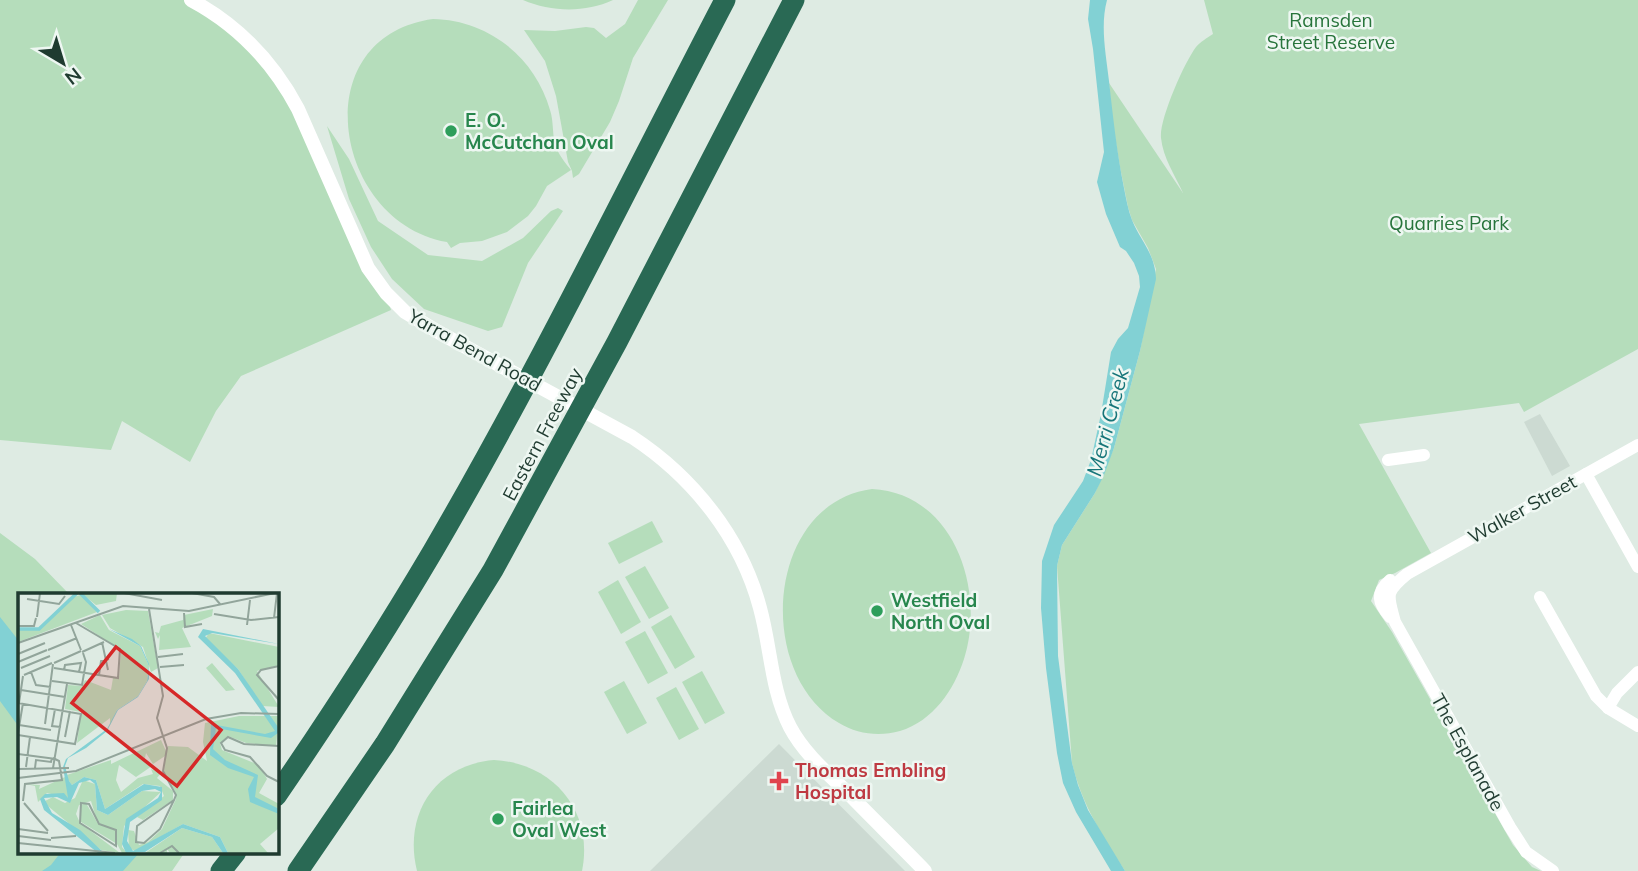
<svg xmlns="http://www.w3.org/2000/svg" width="1638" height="871" viewBox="0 0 1638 871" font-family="Mulish,sans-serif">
  <rect width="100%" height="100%" fill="#deebe3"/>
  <g fill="#ccdad2">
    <polygon points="1540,414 1570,466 1552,476 1524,422"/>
    <polygon points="779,744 905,871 650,871 705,817"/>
  </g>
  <g fill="#b5ddbb">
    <polygon points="0,0 191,0 276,73 386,293 391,310 241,376 216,411 190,462 122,421 111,450 0,440"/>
    <path d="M523 0H613C585 13 551 12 523 0Z"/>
    <polygon points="638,0 668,0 633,58 619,101 610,122 579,174 573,178 572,171 568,162 556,96 545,61 524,30 555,31 586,27 594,28 606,38 625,24"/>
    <path d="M1204 0H1638V349L1524 412 1519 403 1359 424 1431 553 1395 573 1379 580 1371 601 1392 632 1513 845 1532 867 1541 871H1125C1102 835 1082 805 1072 763L1057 566 1062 545 1095 493 1114 448 1140 351 1156 269 1148 248 1132 220 1128 207 1120 167 1112 119 1109 83 1183 193C1175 175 1163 158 1161 138 1159 120 1184 63 1196 47 1200 42 1207 38 1213 34Z"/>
    <path d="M433 19C488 20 535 57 550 110 554 121 552 138 556 147 559 155 566 164 571 170L547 186 536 206 528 216 507 232 482 241 460 243 451 248 447 242C333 222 303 37 433 19Z"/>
    <polygon points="327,126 349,159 378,221 428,255 482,261 523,238 551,211 558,208 563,211 528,263 502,327 488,331 424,309 392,279 371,247 349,199"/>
    <path d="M872 489C954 493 986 590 964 659 954 690 933 721 900 731 879 737 857 734 839 723 754 673 766 503 872 489Z"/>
    <polygon points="652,521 663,542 619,564 608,543"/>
    <polygon points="0,533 35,559 69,594 19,594 19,852 185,852 172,871 0,871"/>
    <polygon points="645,566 669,608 649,619 625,577"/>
    <polygon points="618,580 641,622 621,634 598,592"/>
    <polygon points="671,615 695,657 675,669 651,627"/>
    <polygon points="645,631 668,673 648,684 625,642"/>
    <polygon points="702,671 725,713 705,724 682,682"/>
    <polygon points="624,681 647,723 627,734 604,692"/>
    <polygon points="676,687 699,729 679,740 656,698"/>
    <path d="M494 760C554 763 594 812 582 871H417C403 814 435 765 494 760Z"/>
  </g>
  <g fill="#82d1d4">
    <path d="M1090 0H1107C1100 26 1106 54 1109 81 1113 117 1117 153 1124 188 1126 198 1128 210 1132 220 1141 242 1155 253 1156 279L1140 351 1114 448 1104 475 1095 493 1062 545 1057 566 1058 656 1072 763 1078 785 1088 810 1125 871H1111L1076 812 1063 783 1057 753 1046 668 1041 608 1042 561 1054 525 1083 481 1091 460 1101 414 1111 352 1118 339 1128 328 1140 287 1139 276 1134 263 1126 251 1120 247 1106 214 1097 182 1104 152 1093 49 1088 19Z"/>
    <polygon points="0,617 19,641 19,727 0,701"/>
    <polygon points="61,852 140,852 123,871 42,871 51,865"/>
  </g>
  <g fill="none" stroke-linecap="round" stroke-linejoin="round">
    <g stroke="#fff" stroke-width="12">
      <polyline points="1388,460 1424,455"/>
      <polyline points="1586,474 1638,567"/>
      <polyline points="1540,597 1596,696 1608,708 1638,726"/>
      <path d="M1390 617C1378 603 1375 593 1390 580"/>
      <polyline points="1608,708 1617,693 1638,672"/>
      <path d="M1553 871 1526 852 1510 827 1395 622C1388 595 1384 593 1407 574L1638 445"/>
    </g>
    <path stroke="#fff" stroke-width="14" d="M191 0C238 25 273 62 298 109L368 268 386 293 405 312 440 333 632 437C693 477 741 537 760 608 771 648 771 690 790 727 803 752 826 772 846 791 872 818 899 844 925 871"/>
    <g stroke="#296954" stroke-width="21">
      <path d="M276 796C331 716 384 634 433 551 538 371 629 184 725 0"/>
      <polyline points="221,871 236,852"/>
      <polyline points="298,871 385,744 493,570 617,342 794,0"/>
    </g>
  </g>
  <g fill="#2e9e5b" stroke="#eef7f2" stroke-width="2.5">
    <circle cx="451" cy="131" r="7"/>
    <circle cx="877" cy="611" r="7"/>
    <circle cx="498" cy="819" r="7"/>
  </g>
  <path fill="#e0444e" stroke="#eef7f2" stroke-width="2.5" d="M775.5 770.5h7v7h7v7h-7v7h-7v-7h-7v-7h7z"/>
  <g text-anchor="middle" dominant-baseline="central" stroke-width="5" stroke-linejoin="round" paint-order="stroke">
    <g font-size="19" fill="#27743b" stroke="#eef7f2">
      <text x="1331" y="20">Ramsden<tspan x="1331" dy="22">Street Reserve</tspan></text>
      <text x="1449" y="223">Quarries Park</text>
    </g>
    <g font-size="19" font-weight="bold" fill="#27864d" stroke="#eef7f2" text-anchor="start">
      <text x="465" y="120">E. O.<tspan x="465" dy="22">McCutchan Oval</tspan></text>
      <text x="891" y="600">Westfield<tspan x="891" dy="22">North Oval</tspan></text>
      <text x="512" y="808">Fairlea<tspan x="512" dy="22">Oval West</tspan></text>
    </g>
    <g font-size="19" fill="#1f3b30" stroke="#eef7f2">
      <text transform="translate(475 350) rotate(29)">Yarra Bend Road</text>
      <text transform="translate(542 434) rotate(-62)">Eastern Freeway</text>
      <text transform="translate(1522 509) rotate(-29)">Walker Street</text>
      <text transform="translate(1468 752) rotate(61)">The Esplanade</text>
    </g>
    <g font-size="19" font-weight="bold" fill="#be3a42" stroke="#eef7f2" text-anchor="start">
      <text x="795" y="770">Thomas Embling<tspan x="795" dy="22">Hospital</tspan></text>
    </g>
    <g font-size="21" font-style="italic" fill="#167579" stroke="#eef7f2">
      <text transform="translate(1107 422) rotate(-75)">Merri Creek</text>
    </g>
  </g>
  <g transform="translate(18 593)">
    <rect width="261" height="261" fill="#deebe3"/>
    <path d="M63 0H99L98 8 78 12ZM63 2 79 19 0 49V36L21 37 51 5ZM195 16 194 23 164 35 173 54 141 57 142 42 140 46 137 39 141 40 143 33 165 27 166 22ZM108 17 130 18 140 75 133 79 125 54 92 35 84 22ZM82 22 91 37 122 53 131 73 129 88 120 103 99 117 92 132V125L59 150 63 119 47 116 50 92 64 93 67 87 93 97 95 85H101L103 57 63 31ZM191 40 261 54V72L239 78 261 114 244 113 220 76 187 46ZM194 70 217 97 208 98 188 75ZM221 123H261L258 153 228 150 210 143 202 150 204 157 241 172 249 186 241 200 261 211V235L242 251 250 260H210L202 244 165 231 117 258 111 255 110 237 116 238 121 252 130 249 144 236 158 206 157 198 146 180 147 163 135 171 128 160 127 165 118 161 134 173 118 184 101 172 98 187 103 199 120 185 135 181 133 176 143 180 139 185 155 198V207L125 227 119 224 146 203 142 193 125 191 87 216 78 187 66 184 54 192 50 187 49 182 93 167V171L143 147 148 158 150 153 170 154 189 168 185 149 187 130ZM47 184 52 195 50 205 29 200 20 209 17 193 7 191 22 192 21 196ZM65 187 77 191 79 217 90 222 124 198 143 199 106 233 104 254 109 260H104L99 251 63 229V212L68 210 80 231 73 208 61 212 58 221 62 230 102 260 83 257 25 209 35 204 47 210 57 205ZM164 235 194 244 205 260H152L149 256V260H127Z" fill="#b5ddbb"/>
    <path d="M91 36 114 46 123 53 131 71V86L120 104 100 117 89 138 68 155 50 165 47 173 51 188 54 192 66 184 78 187 87 216 126 191 144 194V207L112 229 109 248 115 258 165 231 202 244 210 260H205L194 244 164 235 127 259 108 260 104 251 108 226 140 205 143 199 137 196 124 198 90 222 79 217 77 191 72 187 61 190 52 210 39 204 26 205 34 220 62 237 86 260H80L26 217 22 206 27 201 46 200 50 205 45 174 48 166 89 136 99 117 120 103 129 88 131 73 122 53ZM185 36 261 51 194 40 187 43 220 76 260 134V140L253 145 198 135 195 156 207 167 240 182 237 204 261 216V221L232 209 230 196 236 184 210 175 192 162 193 131 247 141 257 138 217 80 180 44Z" fill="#82d1d4"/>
    <path fill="none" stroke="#82d1d4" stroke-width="3.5" d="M62 0 81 19M0 36H21L59 0"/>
    <path fill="none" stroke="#92a59b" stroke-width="2" d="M106 0 144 7M174 0 196 4 202 11M9 6 41 11 47 3M131 16 145 103 139 125 149 155 145 178 158 202 156 207 142 236 126 250 118 249 119 233 156 207M166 20 167 34 184 31M196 21 233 27 261 24M19 24 22 0M256 25 259 0M53 32 63 57M229 32 232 7M0 33H16L18 25M84 49 90 77M0 50 105 13 171 18 257 0M30 57 59 45M64 59 86 49M0 61 27 50M140 64 165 61M0 69 29 57M36 70 63 58M261 73 243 77 239 82 261 107M142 74 166 72M3 75 32 63M36 75 100 85 102 56 58 30M46 77 47 72 63 70 61 79M13 79 18 92 33 94M6 82 34 70M81 82 83 68 91 66M34 88 64 92 68 69 65 60M3 97 47 104M0 110 63 121 57 151 0 142M1 110 5 83M37 116 34 133 43 134M27 131 35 71M1 132 33 137M0 140 5 110M47 144 52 118M261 153 226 151 210 144 203 150 207 157 232 164 249 183 261 189M0 161 38 166M8 174 12 144M17 175 18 167 33 169 34 165M35 175 49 91M0 176 51 175M0 185 58 178 188 126 223 120 261 121M5 208 7 191 44 187 41 168 35 165M6 210 30 238M63 210 71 211 81 231 98 237V253L62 230ZM0 236 30 240M0 243 33 247M33 245 58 243M0 250 97 260M142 260 154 253 161 260"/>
    <path fill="#d62828" fill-opacity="0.15" stroke="#d62828" stroke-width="3.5" d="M98 54 203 137 159 193 54 110Z"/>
    <rect width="261" height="261" fill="none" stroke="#1f3b30" stroke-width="3.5"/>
  </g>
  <g transform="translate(63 63) rotate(142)" stroke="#eef7f2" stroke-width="5" paint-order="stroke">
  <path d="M0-5L12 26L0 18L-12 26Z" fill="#1f3b30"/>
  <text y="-10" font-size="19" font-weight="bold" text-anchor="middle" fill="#1f3b30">N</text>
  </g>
</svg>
